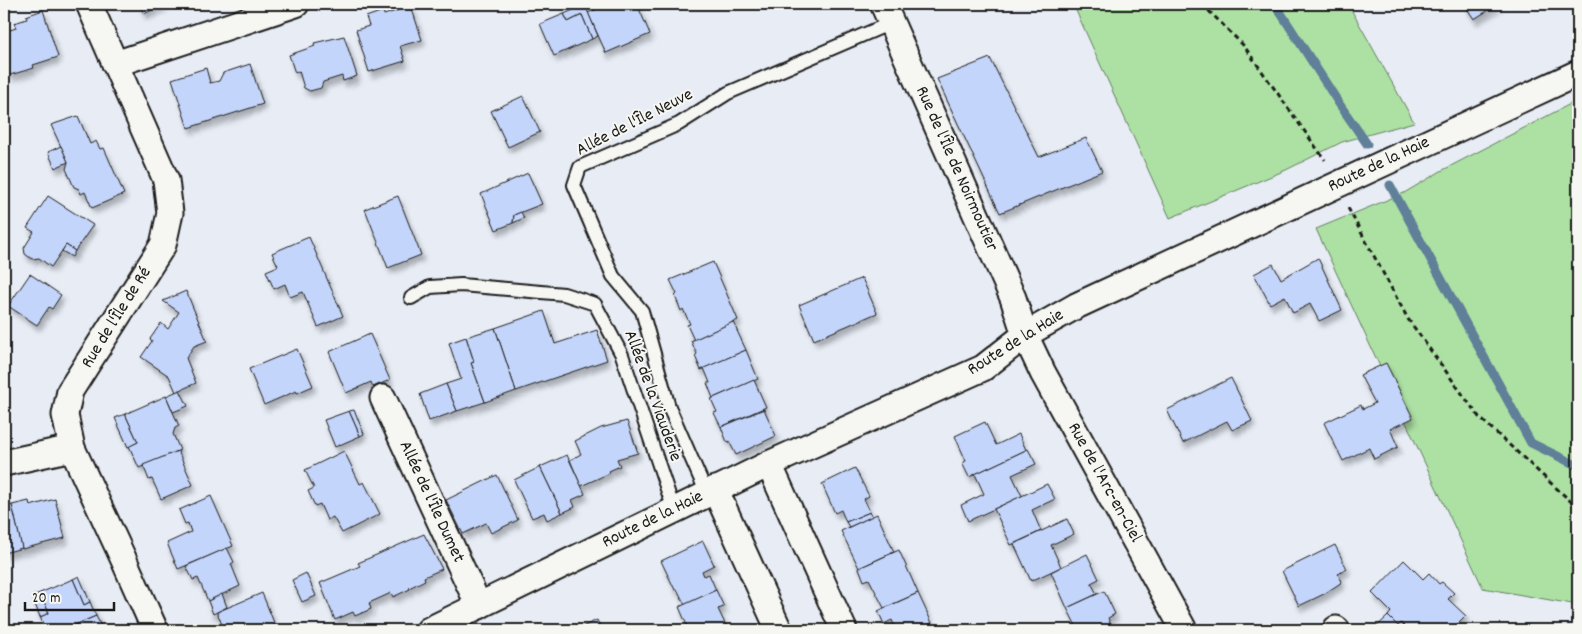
<svg xmlns="http://www.w3.org/2000/svg" width="1582" height="634" viewBox="0 0 1582 634" font-family="Dekko,sans-serif">
  <defs>
    <filter id="shadow"><feDropShadow dx="3" dy="5.5" stdDeviation="2.5" flood-color="#0004"/></filter>
  </defs>
  <rect width="100%" height="100%" fill="#e7ecf5"/>
  <filter id="ink" filterUnits="userSpaceOnUse"><feTurbulence type="fractalNoise" baseFrequency=".02" numOctaves="2"/><feDisplacementMap in="SourceGraphic" scale="10" xChannelSelector="R" yChannelSelector="G"/><feConvolveMatrix kernelMatrix="1 2 1 2 8 2 1 2 1" color-interpolation-filters="sRGB"/></filter>
  <g filter="url(#ink)">
    <g fill="#ace1a3" stroke="#647e60">
      <polygon points="1073,4 1348,4 1414,122 1342,142 1286,170 1170,218"/>
      <polygon points="1578,100 1578,605 1483,588 1316,229 1404,193 1441,171"/>
    </g>
    <g fill="none" stroke-linecap="round" stroke-linejoin="round">
      <g stroke="#607f98" stroke-width="9">
        <polyline points="1275,4 1340,105 1367,144"/>
        <polyline points="1390,185 1531,443 1578,466"/>
      </g>
    </g>
    <g fill="#c4d5fb" stroke="#1c1c1c" filter="url(#shadow)">
      <polygon points="139,4 165,4 144,14"/>
      <polygon points="608,4 637,4 650,34 606,53 588,13"/>
      <polygon points="1464,4 1499,4 1474,19"/>
      <polygon points="585,5 598,36 592,39 582,15 568,22 564,14"/>
      <polygon points="411,6 422,40 400,46 405,61 369,72 356,30 369,26 366,17 383,11 384,15"/>
      <polygon points="43,10 58,57 33,65 34,68 10,75 4,57 4,32 16,28 14,23 27,19 26,16"/>
      <polygon points="564,14 568,22 582,15 592,39 554,56 540,24"/>
      <polygon points="344,36 357,76 343,81 342,76 323,82 321,88 310,91 304,88 299,71 295,73 289,55 315,46 314,43"/>
      <polygon points="990,58 1039,157 1086,138 1102,171 1000,213 937,79"/>
      <polygon points="250,64 263,104 188,128 172,79 206,68 210,83 219,81 223,73"/>
      <polygon points="523,96 540,132 508,147 491,111"/>
      <polygon points="78,116 90,144 96,141 100,149 104,148 124,194 92,208 85,192 81,194 79,189 74,187 66,169 68,162 51,125"/>
      <polygon points="61,146 68,162 55,168 48,152"/>
      <polygon points="528,173 542,204 514,215 513,223 496,230 481,194"/>
      <polygon points="48,196 93,225 75,251 66,245 51,267 39,258 32,259 25,254 24,248 34,232 27,228"/>
      <polygon points="398,196 421,255 388,268 365,209"/>
      <polygon points="521,212 524,218 513,223 514,215"/>
      <polygon points="309,237 343,316 318,327 303,292 290,297 285,284 274,289 266,271 278,266 272,253"/>
      <polygon points="66,245 75,251 72,257 62,251"/>
      <polygon points="1318,258 1342,310 1319,321 1310,304 1293,313 1285,296 1270,304 1254,274 1273,264 1281,279"/>
      <polygon points="713,262 738,320 694,340 687,325 690,324 683,309 681,311 675,296 677,294 670,280"/>
      <polygon points="30,274 61,295 52,309 49,307 37,325 8,306"/>
      <polygon points="862,278 877,313 814,340 799,305"/>
      <polygon points="186,291 207,341 194,346 186,358 196,383 176,392 169,376 141,357 152,341 150,339 161,323 168,329 179,312 163,301"/>
      <polygon points="544,311 555,344 597,330 607,360 516,391 495,328"/>
      <polygon points="733,322 746,350 701,370 695,356 697,354 691,341"/>
      <polygon points="495,328 516,391 485,402 471,363 474,362 466,337"/>
      <polygon points="370,334 390,380 373,387 371,382 346,393 329,352"/>
      <polygon points="466,337 474,362 471,363 485,402 457,411 446,384 461,379 449,343"/>
      <polygon points="297,349 313,386 297,393 296,391 264,405 249,369"/>
      <polygon points="746,350 758,379 713,398 707,383 710,383 704,368"/>
      <polygon points="1386,363 1413,418 1390,429 1398,447 1374,459 1369,448 1343,461 1324,423 1361,405 1363,409 1375,403 1360,375"/>
      <polygon points="1231,378 1252,421 1232,430 1227,421 1183,443 1167,410"/>
      <polygon points="754,380 766,407 721,427 714,413 717,412 711,399"/>
      <polygon points="446,384 457,411 429,421 420,394"/>
      <polygon points="180,390 188,406 173,412 166,396"/>
      <polygon points="166,396 179,426 175,428 173,434 180,450 139,468 129,446 138,442 125,414"/>
      <polygon points="764,409 776,436 736,455 729,441 727,442 721,427"/>
      <polygon points="354,410 364,434 360,436 349,411"/>
      <polygon points="349,411 360,436 335,447 324,420"/>
      <polygon points="125,414 138,442 128,447 115,418"/>
      <polygon points="627,421 638,453 617,459 620,466 609,471 610,473 581,486 570,460 581,454 575,441 601,428"/>
      <polygon points="985,422 996,445 1019,434 1026,450 969,477 962,463 966,461 955,436"/>
      <polygon points="1028,449 1036,464 1012,475 1022,496 968,521 961,505 984,494 975,474"/>
      <polygon points="178,451 193,485 161,499 152,479 149,480 143,465"/>
      <polygon points="344,451 360,484 364,482 380,514 342,533 333,517 327,520 320,504 315,506 308,491 314,488 305,470"/>
      <polygon points="567,455 585,494 572,500 575,507 562,513 540,467"/>
      <polygon points="540,467 562,513 547,520 544,513 532,518 514,480"/>
      <polygon points="855,468 869,496 864,499 870,512 846,522 841,510 835,513 822,484"/>
      <polygon points="497,475 518,520 491,533 486,523 463,534 446,500"/>
      <polygon points="1047,484 1055,499 1032,510 1041,531 1011,545 994,509"/>
      <polygon points="211,496 233,546 178,569 167,543 191,532 188,523 185,524 179,510"/>
      <polygon points="55,499 65,538 22,549 12,505 29,501 30,506"/>
      <polygon points="12,505 22,548 4,553 4,507"/>
      <polygon points="870,512 872,517 849,527 846,522"/>
      <polygon points="877,514 894,552 859,568 841,531"/>
      <polygon points="1067,519 1074,534 1051,545 1061,567 1031,581 1014,544"/>
      <polygon points="424,534 442,569 424,577 425,580 409,588 410,589 393,597 391,593 369,603 371,609 355,616 353,612 335,620 320,583 360,566 358,563"/>
      <polygon points="703,541 714,565 702,571 704,576 709,574 716,590 685,605 677,589 675,590 661,561"/>
      <polygon points="1335,545 1347,569 1338,574 1342,582 1324,594 1299,606 1282,571"/>
      <polygon points="227,548 234,562 231,564 240,586 208,601 198,578 193,580 186,566"/>
      <polygon points="899,550 918,593 884,608 869,579 864,581 859,568"/>
      <polygon points="1087,554 1099,579 1091,583 1097,594 1067,608 1051,572"/>
      <polygon points="1404,560 1423,579 1429,573 1439,584 1442,582 1454,593 1448,599 1466,616 1452,630 1408,630 1401,623 1398,626 1388,616 1391,612 1372,593"/>
      <polygon points="306,573 316,596 302,602 292,580"/>
      <polygon points="79,576 90,602 84,605 73,579"/>
      <polygon points="73,579 84,605 90,602 96,616 63,630 46,630 40,617 49,613 40,593"/>
      <polygon points="716,590 724,607 718,609 728,630 689,630 679,607"/>
      <polygon points="1104,591 1115,614 1108,618 1113,630 1078,630 1067,608"/>
      <polygon points="40,593 49,613 40,617 32,596"/>
      <polygon points="262,593 275,625 263,630 224,630 217,612"/>
      <polygon points="918,593 932,623 916,630 896,630 892,620 884,624 878,611"/>
      <polygon points="222,594 227,607 213,614 208,601"/>
      <polygon points="96,616 103,630 64,630"/>
      <polygon points="1388,616 1398,626 1401,623 1408,630 1373,630"/>
      <polygon points="597,620 602,630 576,630"/>
    </g>
    <g fill="none" stroke-linecap="round" stroke-linejoin="round">
      <defs>
        <g id="lane">
          <polyline points="411,298 430,287 461,285 564,294 595,304 622,355 674,510"/>
          <polyline points="707,494 669,407 642,311 613,276 574,185 580,167 679,124 728,93 891,23"/>
        </g>
        <g id="street">
          <polyline points="89,4 166,180 170,213 163,245 70,391 65,415 72,448 123,558 155,630"/>
          <polyline points="883,4 1013,298 1025,335 1043,373 1184,630"/>
          <polyline points="115,64 296,4"/>
          <polyline points="383,398 479,606"/>
          <polyline points="4,463 72,448"/>
          <polyline points="769,464 844,630"/>
          <polyline points="715,489 779,630"/>
          <polyline points="1336,629 1337,630"/>
          <polyline points="429,630 769,464 983,368 1025,335 1076,306 1578,73"/>
        </g>
      </defs>
      <use href="#lane" stroke="#1c1c1c" stroke-width="16"/>
      <use href="#street" stroke="#1c1c1c" stroke-width="29"/>
      <g stroke="#1c1c1c" stroke-width="3" stroke-dasharray="5 4" stroke-linecap="butt">
        <polyline points="1202,4 1244,46 1325,160"/>
        <polyline points="1348,208 1408,319 1479,417 1578,508"/>
      </g>
      <use href="#lane" stroke="#f6f6f2" stroke-width="12"/>
      <use href="#street" stroke="#f6f6f2" stroke-width="25"/>
    </g>
  </g>
  <g text-anchor="middle" dominant-baseline="central" stroke-width="4" stroke-linejoin="round" paint-order="stroke">
    <g font-size="18" fill="#1c1c1c" stroke="#f6f6f2">
      <text transform="translate(635 123) rotate(-27)">Allée de l'Île Neuve</text>
      <text transform="translate(1379 165) rotate(-25)">Route de la Haie</text>
      <text transform="translate(956 169) rotate(66)">Rue de l'Île de Noirmoutier</text>
      <text transform="translate(117 318) rotate(-58)">Rue de l'Île de Ré</text>
      <text transform="translate(1016 343) rotate(-32)">Route de la Haie</text>
      <text transform="translate(652 396) rotate(70)">Allée de la Viauderie</text>
      <text transform="translate(1104 483) rotate(61)">Rue de l'Arc-en-Ciel</text>
      <text transform="translate(431 502) rotate(65)">Allée de l'Île Dumet</text>
      <text transform="translate(653 520) rotate(-26)">Route de la Haie</text>
    </g>
  </g>
  <rect width="1582" height="634" fill="none" stroke="#f6f6f2" stroke-width="20"/>
  <rect x="10" y="10" width="1562" height="614" fill="none" stroke="#1c1c1c" stroke-width="2" filter="url(#ink)"/>
  <path d="M25 602v8h89v-8" fill="none" stroke="#1c1c1c" stroke-width="2.5"/>
  <text x="32" y="602" font-size="15" fill="#1c1c1c" stroke="#f6f6f2" stroke-width="4" paint-order="stroke">20 m</text>
</svg>
